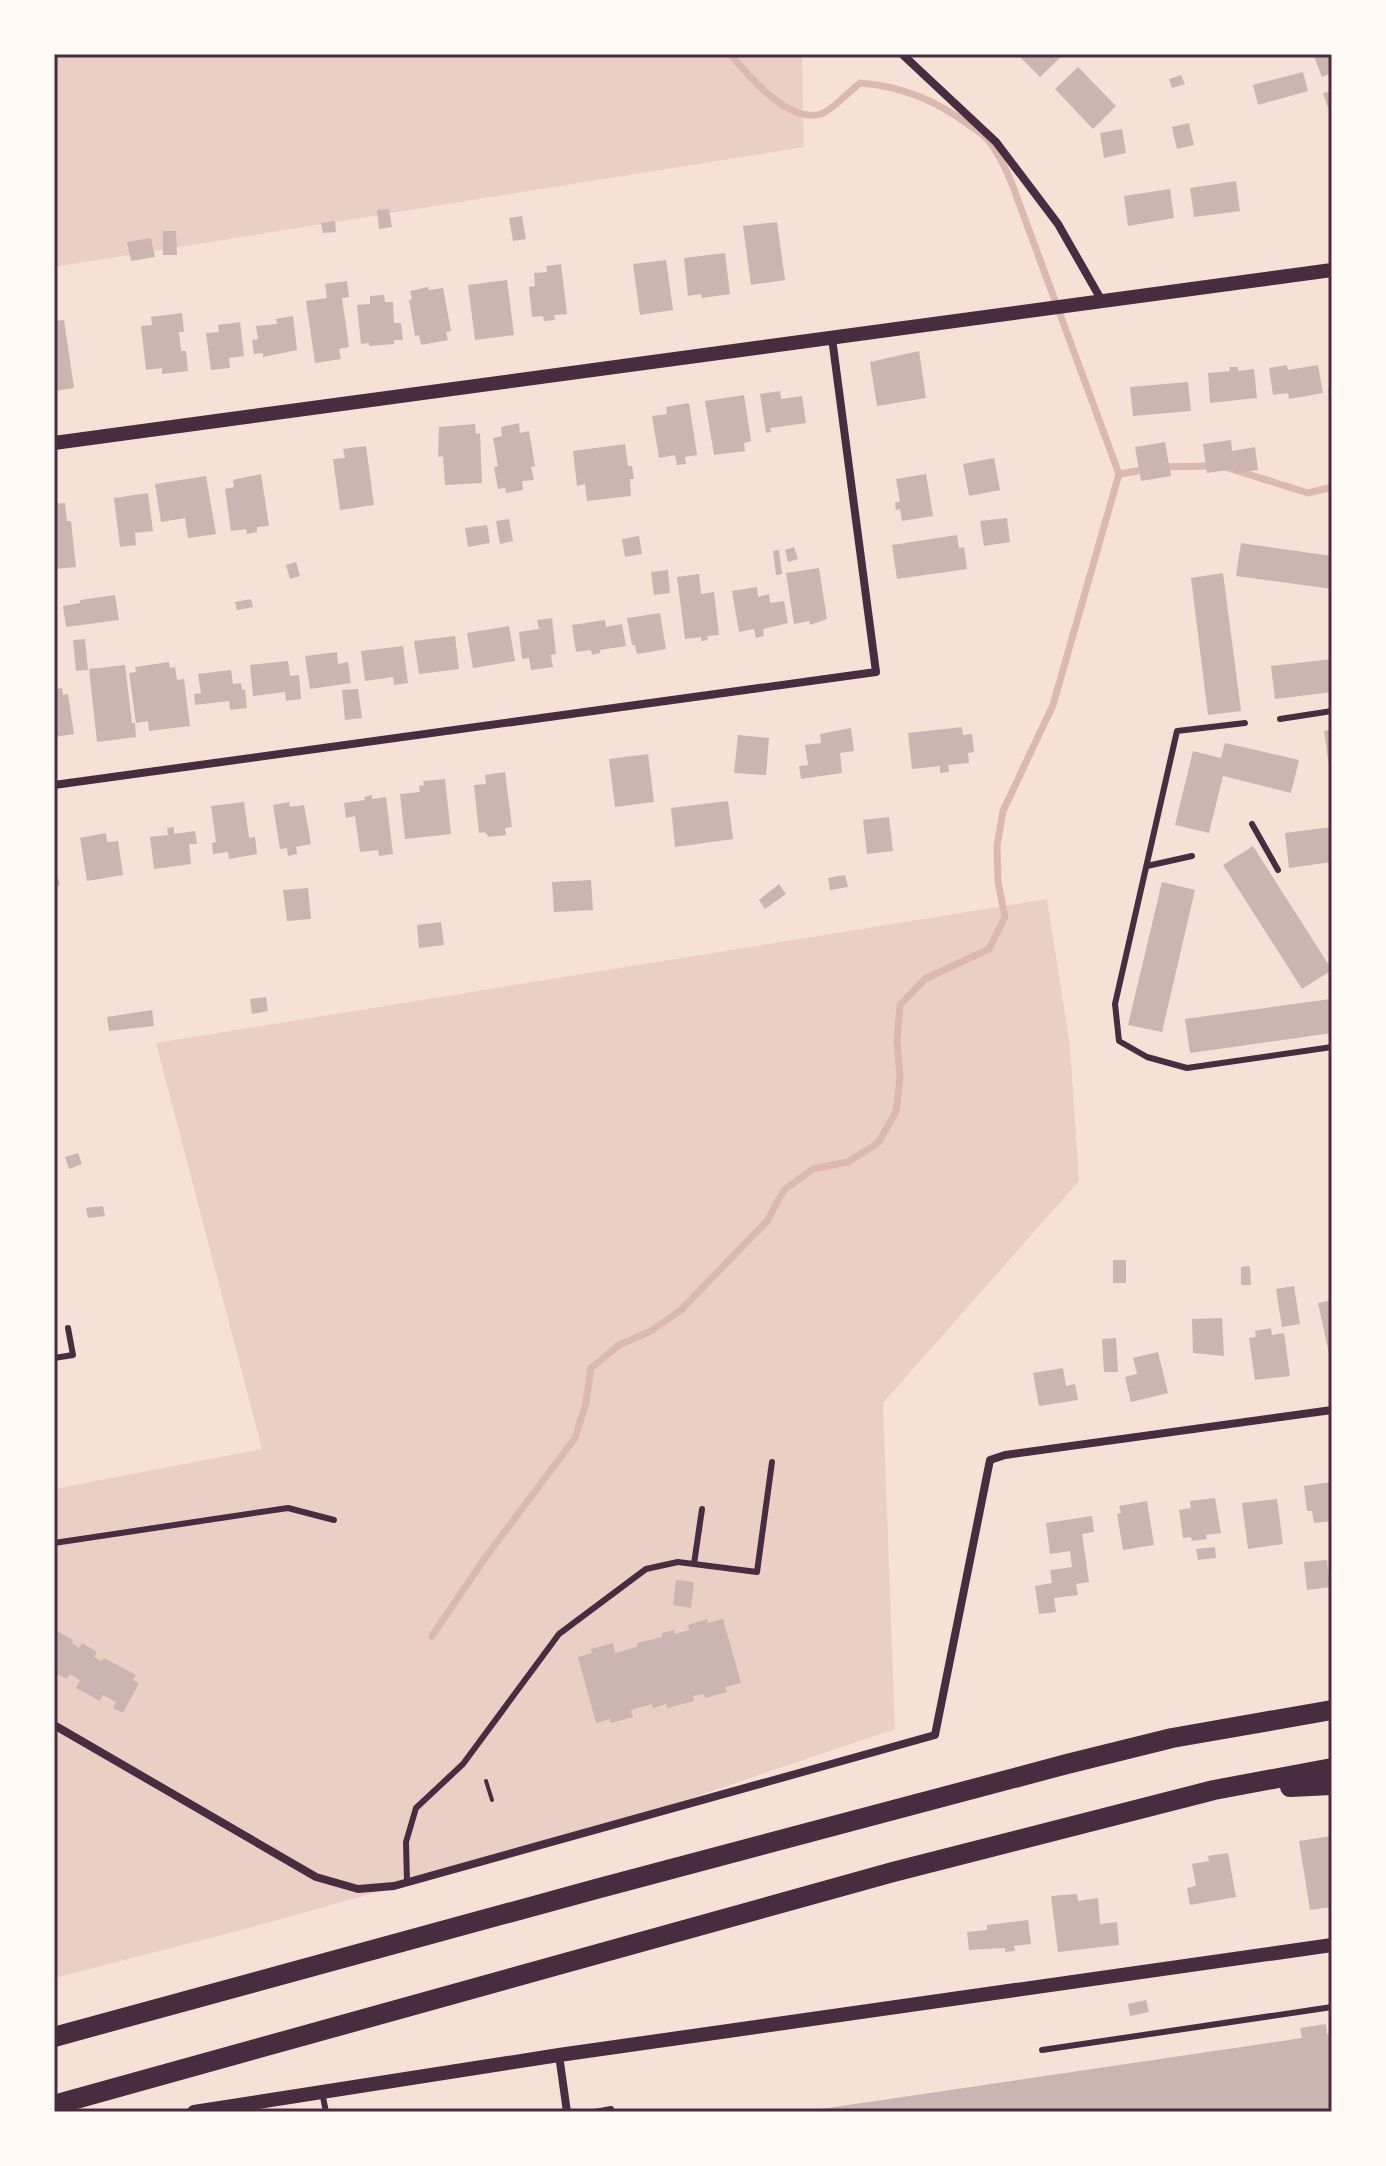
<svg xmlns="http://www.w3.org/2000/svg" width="1386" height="2166" viewBox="0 0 1386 2166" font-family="Arial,sans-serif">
  <rect width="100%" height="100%" fill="#f7e1d7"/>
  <g fill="#ebcfc5">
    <polygon points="54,54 802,54 804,147 54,267"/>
    <polygon points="1047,899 1070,1046 1079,1181 883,1403 895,1729 585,1834 245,1929 54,1978 54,1489 262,1449 156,1043"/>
  </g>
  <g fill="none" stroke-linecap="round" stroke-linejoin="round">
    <g stroke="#dcb8b0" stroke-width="7">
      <polyline points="1161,467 1212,466"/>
      <polyline points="1225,467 1308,493 1332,487"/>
      <polyline points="1119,474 1149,469"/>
      <path d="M432 1636 485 1558 575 1438 586 1403 591 1368 619 1345 651 1331 681 1310 767 1221 784 1190 813 1169 848 1162 878 1143 896 1112 900 1077 897 1041 900 1005 925 979 989 949 1005 917 998 882 997 846 1003 811 1053 705 1119 474 1012 184C1006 169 999 153 988 140 983 134 975 129 969 125 936 100 901 86 860 83 851 90 831 111 821 114 788 124 748 75 730 54"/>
    </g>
  </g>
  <g fill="#ccb4b1">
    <polygon points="1017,54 1064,54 1040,77"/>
    <polygon points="1313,54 1332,54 1332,73 1322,77"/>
    <polygon points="1078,67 1116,106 1093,129 1055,89"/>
    <polygon points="1303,72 1308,91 1258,105 1253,85"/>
    <polygon points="1181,75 1185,84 1172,88 1169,79"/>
    <polygon points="1332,91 1332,106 1328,108 1323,93"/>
    <polygon points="1189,123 1194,145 1177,149 1172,127"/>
    <polygon points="1122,129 1126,153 1104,158 1100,133"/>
    <polygon points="1236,181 1240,211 1194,217 1190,188"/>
    <polygon points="1170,189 1174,218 1128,226 1124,196"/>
    <polygon points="389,209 392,227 379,229 377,210"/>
    <polygon points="522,216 526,239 513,241 509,218"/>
    <polygon points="335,221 336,232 323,233 321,223"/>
    <polygon points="777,222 785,280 751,285 743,226"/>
    <polygon points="163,231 176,231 177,255 163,255"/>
    <polygon points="151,238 155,257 131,261 127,242"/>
    <polygon points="725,253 730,294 702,298 701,294 688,296 684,258"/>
    <polygon points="666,260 673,310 640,315 633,264"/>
    <polygon points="561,264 567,314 554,315 555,320 544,321 543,316 532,317 529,287 535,286 534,273 547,272 546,266"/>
    <polygon points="507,280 514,335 475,340 468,285"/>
    <polygon points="347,281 349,297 342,298 349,347 339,349 341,359 315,363 306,301 327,298 325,284"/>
    <polygon points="428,287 429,290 443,288 451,331 446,332 448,340 421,345 419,335 415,336 409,300 412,299 410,291"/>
    <polygon points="384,295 385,302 393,302 394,323 401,323 403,340 394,340 394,344 369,346 369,343 361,344 357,305 370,304 370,296"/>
    <polygon points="182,313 184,332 179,332 181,351 186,351 188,371 162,374 162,368 146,370 141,326 152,325 151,317"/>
    <polygon points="293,316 297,350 263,357 263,353 254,354 252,340 258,339 256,326 277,324 276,319"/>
    <polygon points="64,320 74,388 54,391 54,321"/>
    <polygon points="240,322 244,356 229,358 230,368 211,370 206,333 219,332 218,325"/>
    <polygon points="919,351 926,398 877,406 870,362"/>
    <polygon points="1287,365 1288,370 1318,365 1323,393 1289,399 1288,393 1273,395 1269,368"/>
    <polygon points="1229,367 1238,367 1238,371 1254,369 1257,398 1210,403 1208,373 1230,371"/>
    <polygon points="1188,382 1191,411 1133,416 1130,387"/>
    <polygon points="1332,388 1332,408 1330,408 1328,389"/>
    <polygon points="780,391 781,399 802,396 806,423 770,428 771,432 766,433 760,394"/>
    <polygon points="744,395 751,441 744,443 745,451 714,455 705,401"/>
    <polygon points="689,403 697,455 685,457 686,464 677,465 675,455 659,458 652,416 667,414 666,407"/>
    <polygon points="519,423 520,433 529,431 535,466 531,467 534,480 522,481 523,490 506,493 505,488 498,489 494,467 498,466 493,438 502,436 501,427"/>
    <polygon points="475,424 476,434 480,433 482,483 445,485 443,456 438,457 439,427"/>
    <polygon points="1231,440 1232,451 1255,447 1258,470 1234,473 1234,469 1207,473 1203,444"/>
    <polygon points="1165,442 1171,476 1141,481 1135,447"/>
    <polygon points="625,444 628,466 632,466 634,479 630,479 631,496 587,501 585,484 577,486 573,451"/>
    <polygon points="366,446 374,505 340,510 333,459 345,458 343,449"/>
    <polygon points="994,458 1000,490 969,496 963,464"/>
    <polygon points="261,474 269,526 257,527 257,532 247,534 246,529 231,531 225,489 234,487 233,480"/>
    <polygon points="926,474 933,516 902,521 900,509 896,510 895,502 900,502 896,479"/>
    <polygon points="206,476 216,534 188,538 185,518 161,522 155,484"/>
    <polygon points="148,493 153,531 135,533 136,545 120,547 114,498"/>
    <polygon points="65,503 67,521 71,521 76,567 54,569 54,504"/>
    <polygon points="1007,518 1010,542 984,546 980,521"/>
    <polygon points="509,519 513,541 500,544 496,521"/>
    <polygon points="487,525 490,543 468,547 465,528"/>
    <polygon points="957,535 959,548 964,547 967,569 897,579 892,545"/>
    <polygon points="639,536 642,554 625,557 622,539"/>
    <polygon points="1241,543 1332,556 1332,589 1236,576"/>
    <polygon points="794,547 798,559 788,562 785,550"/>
    <polygon points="779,550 782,574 776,575 773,551"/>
    <polygon points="296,562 300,576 290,579 286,565"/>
    <polygon points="819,568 827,619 810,625 809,621 794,624 786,573"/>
    <polygon points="668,570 670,593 654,595 651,572"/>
    <polygon points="1223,573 1241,711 1208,715 1191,578"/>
    <polygon points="699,574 701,594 714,592 719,635 707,636 708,640 701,641 701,637 685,639 677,577"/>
    <polygon points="757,587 758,597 769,594 770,603 784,601 788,623 763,629 764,636 756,638 754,629 739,632 732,591"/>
    <polygon points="115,595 119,620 66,627 63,606 80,603 80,600"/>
    <polygon points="251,599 253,607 237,610 235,602"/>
    <polygon points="660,613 666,649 637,654 635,645 632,645 627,618"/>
    <polygon points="552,618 556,654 551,655 553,667 531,670 529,658 522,659 519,632 539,629 537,620"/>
    <polygon points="605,620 606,627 622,624 626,646 600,650 600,653 592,655 591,650 576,652 572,625"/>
    <polygon points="509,626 515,661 473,668 467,633"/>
    <polygon points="455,636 459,669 419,674 414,641"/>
    <polygon points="85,639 88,670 76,671 73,640"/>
    <polygon points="403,646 408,683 394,685 393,677 365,681 361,651"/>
    <polygon points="337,652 338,664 348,662 351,683 310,689 305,656"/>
    <polygon points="1332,659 1332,692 1275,699 1271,666"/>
    <polygon points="288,661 290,676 299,675 301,699 286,701 285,692 253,696 250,665"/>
    <polygon points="169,662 170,668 175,667 177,680 184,679 190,726 149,731 148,721 136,723 129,673 136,672 135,667"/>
    <polygon points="125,665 132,723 135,723 136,737 97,742 89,669"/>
    <polygon points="231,670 233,684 241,683 242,690 245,689 247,708 230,710 229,701 195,705 194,694 201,693 198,674"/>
    <polygon points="62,688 63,695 68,694 74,734 54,737 54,689"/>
    <polygon points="358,689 362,718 345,720 342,690"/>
    <polygon points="962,727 963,735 972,734 974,752 968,753 969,763 948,765 949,772 940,773 940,766 912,769 908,733"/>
    <polygon points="851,728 854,751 840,753 842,773 801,779 799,766 808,765 805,745 821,743 820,734"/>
    <polygon points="1332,730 1332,765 1329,766 1324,731"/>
    <polygon points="738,735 769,738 766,775 734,773"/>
    <polygon points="1225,743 1299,760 1291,793 1223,776 1209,833 1175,825 1193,751 1221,758"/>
    <polygon points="648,754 654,802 615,807 609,759"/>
    <polygon points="505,772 512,827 505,828 506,835 489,837 485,832 479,833 474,785 486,784 485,775"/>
    <polygon points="445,779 451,834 405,839 400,794 420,792 419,786 424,785 423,781"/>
    <polygon points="372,795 372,799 386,797 393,854 379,856 378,850 360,852 355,816 346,818 344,803 365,800 364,797"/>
    <polygon points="728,801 733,839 675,847 671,808"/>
    <polygon points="244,802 249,838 255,837 257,854 229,859 228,852 213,854 212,843 216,842 211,806"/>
    <polygon points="289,802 290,807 304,805 311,844 296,847 297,854 288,856 287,848 280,849 273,805"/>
    <polygon points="889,817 893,851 867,854 863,820"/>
    <polygon points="174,827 174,834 195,831 197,844 189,844 191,864 154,869 150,837 168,835 167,828"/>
    <polygon points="1332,827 1332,862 1289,868 1285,833"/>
    <polygon points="106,833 107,842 118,841 123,875 87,881 80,838"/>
    <polygon points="1253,846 1332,970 1302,989 1223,865"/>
    <polygon points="54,865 60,885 54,887"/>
    <polygon points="845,875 848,887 830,890 828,878"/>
    <polygon points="591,880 593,910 554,912 552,882"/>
    <polygon points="1162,882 1195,890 1162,1032 1128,1025"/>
    <polygon points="779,884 786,894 765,909 759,900"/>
    <polygon points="308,888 311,919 287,921 283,890"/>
    <polygon points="441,922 444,945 419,948 417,925"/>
    <polygon points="266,997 268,1011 252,1014 250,999"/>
    <polygon points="1331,999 1332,1033 1190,1053 1185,1019"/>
    <polygon points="152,1010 154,1026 109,1031 107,1017"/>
    <polygon points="78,1153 82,1164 69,1169 65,1157"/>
    <polygon points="103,1206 105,1216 88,1218 86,1208"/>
    <rect x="1113" y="1260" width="13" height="23"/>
    <polygon points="1250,1266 1251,1285 1241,1285 1241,1267"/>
    <polygon points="1294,1286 1300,1324 1282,1327 1276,1289"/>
    <polygon points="1332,1300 1332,1363 1331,1363 1318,1303"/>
    <polygon points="1222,1318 1224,1356 1193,1353 1192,1319"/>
    <polygon points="1271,1328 1272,1335 1284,1333 1290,1376 1255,1380 1249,1338 1256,1337 1255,1331"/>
    <polygon points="1116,1338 1118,1372 1104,1372 1102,1339"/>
    <polygon points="1158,1352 1168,1393 1131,1402 1125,1377 1137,1374 1133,1358"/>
    <polygon points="1063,1368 1066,1386 1075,1384 1078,1400 1039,1406 1033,1373"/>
    <polygon points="1332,1482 1332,1521 1314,1523 1312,1511 1307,1511 1304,1486"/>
    <polygon points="1215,1498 1221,1533 1206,1535 1207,1539 1192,1541 1191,1537 1183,1538 1179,1510 1191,1508 1190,1501"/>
    <polygon points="1277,1499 1283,1544 1248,1549 1242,1503"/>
    <polygon points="1147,1501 1154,1545 1123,1550 1117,1514 1121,1513 1119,1506"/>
    <polygon points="1092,1516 1094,1532 1082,1534 1089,1582 1076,1584 1078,1595 1054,1598 1056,1612 1039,1614 1035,1586 1052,1583 1050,1570 1072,1567 1070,1551 1050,1554 1046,1523"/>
    <polygon points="1215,1547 1216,1558 1198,1560 1196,1549"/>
    <polygon points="1327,1560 1330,1587 1307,1590 1304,1562"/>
    <polygon points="676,1580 694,1582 691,1608 673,1605"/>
    <polygon points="707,1619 708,1623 723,1619 741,1683 725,1687 727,1692 705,1698 704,1694 693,1696 694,1701 667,1708 666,1704 653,1708 652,1704 631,1710 633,1717 611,1723 610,1719 596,1723 578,1657 592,1653 591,1649 613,1643 615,1653 637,1647 637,1643 662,1637 662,1633 674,1630 675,1634 689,1630 688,1625"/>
    <polygon points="57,1631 73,1640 72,1643 79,1648 82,1643 97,1652 94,1657 102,1661 104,1658 136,1675 133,1680 139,1683 123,1713 113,1708 116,1702 103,1695 100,1701 76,1688 80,1680 70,1674 67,1679 55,1673 58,1669 54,1667 54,1634"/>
    <polygon points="1331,1836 1332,1907 1310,1910 1299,1841"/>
    <polygon points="1228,1853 1236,1897 1190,1905 1187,1888 1196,1886 1192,1864 1209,1861 1208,1856"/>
    <polygon points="1077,1894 1078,1901 1098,1898 1100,1924 1117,1922 1119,1945 1058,1952 1051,1896"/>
    <polygon points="1028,1920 1031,1944 1014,1946 1015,1951 1005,1952 1005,1948 969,1950 967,1932 987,1930 987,1925"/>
    <polygon points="1146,2000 1149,2012 1130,2016 1128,2004"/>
    <polygon points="1326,2024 1327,2034 1332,2034 1332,2112 801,2112 1302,2038 1300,2028"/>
  </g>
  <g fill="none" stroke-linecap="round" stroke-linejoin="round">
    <polyline stroke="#4a2c40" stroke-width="4" points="486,1781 492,1800"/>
    <g stroke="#4a2c40" stroke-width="6">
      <polyline points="1280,719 1332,711"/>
      <polyline points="1245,723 1177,731 1115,1004 1119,1041 1147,1057 1187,1068 1332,1047"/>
      <polyline points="1252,824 1278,870"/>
      <polyline points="1147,866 1192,856"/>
      <polyline points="54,1358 73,1355 68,1328"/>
      <polyline points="54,1543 288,1508 334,1520"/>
      <polyline points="694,1564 702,1509"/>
      <polyline points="407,1882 406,1842 416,1808 463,1764 559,1634 646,1569 678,1562 757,1572 772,1462"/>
      <polyline points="1042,2050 1332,2007"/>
      <polyline points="322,2092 326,2112"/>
      <polyline points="595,2112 611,2109"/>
    </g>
    <g stroke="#4a2c40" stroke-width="8">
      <polyline points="902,54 996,142 1058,224 1102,301"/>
      <polyline points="54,785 876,672 832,338"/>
      <polyline points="54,1725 316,1877 358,1889 394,1886 935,1735 990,1460 1005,1455 1332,1410"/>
      <polyline points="559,2055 567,2112"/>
    </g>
    <g stroke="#4a2c40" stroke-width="14">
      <polyline points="54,443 1332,270"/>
      <polyline points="194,2112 559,2055 1332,1945"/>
    </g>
    <g stroke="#4a2c40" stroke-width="20">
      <polyline points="1290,1787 1332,1785"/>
      <polyline points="54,2037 596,1889 1067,1764 1172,1738 1332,1710"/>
      <polyline points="54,2105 893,1872 1214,1790 1332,1768"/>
    </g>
  </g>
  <rect width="1386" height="2166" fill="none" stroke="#fffaf5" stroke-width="112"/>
  <rect x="56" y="56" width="1274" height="2054" fill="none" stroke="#4a2c40" stroke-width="3"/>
</svg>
